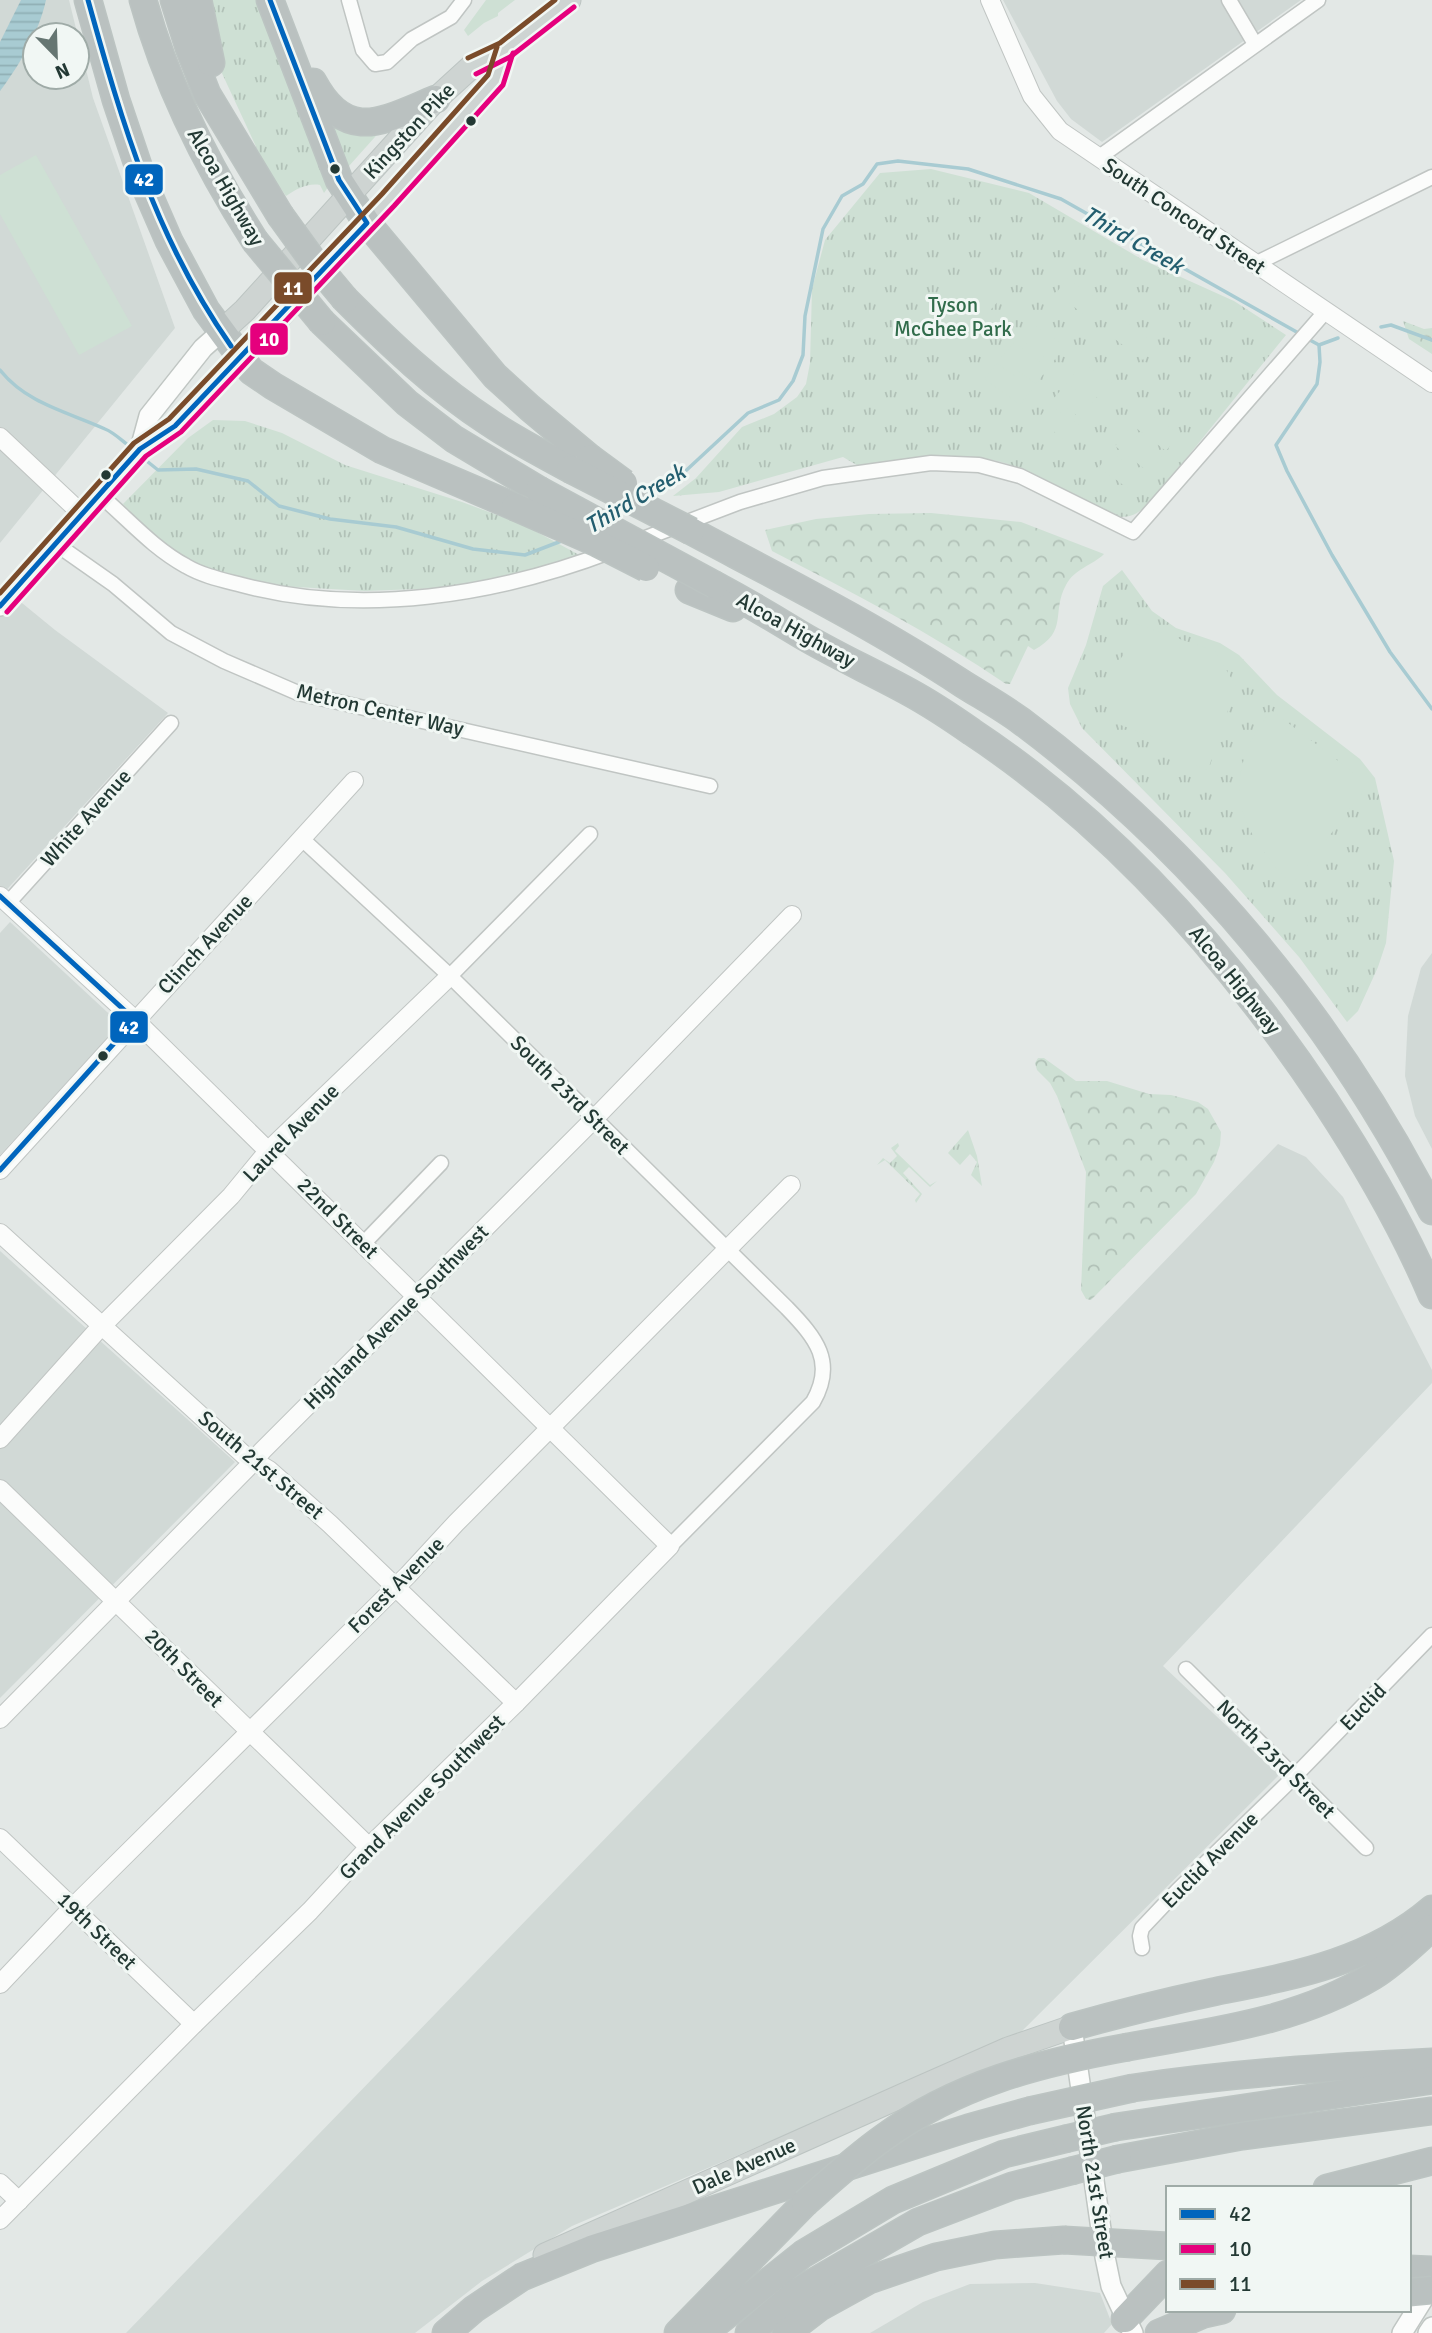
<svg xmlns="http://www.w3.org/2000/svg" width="1432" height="2333" viewBox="0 0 1432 2333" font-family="Signika,sans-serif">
  <defs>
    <pattern id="grass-tufts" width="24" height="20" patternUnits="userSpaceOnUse" patternTransform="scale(1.75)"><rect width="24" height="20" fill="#cee0d4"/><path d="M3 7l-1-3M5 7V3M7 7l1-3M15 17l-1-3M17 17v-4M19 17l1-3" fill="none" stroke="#b1c1b7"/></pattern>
    <pattern id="forest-crowns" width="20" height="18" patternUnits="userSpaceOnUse" patternTransform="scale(1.75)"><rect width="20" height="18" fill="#cee0d4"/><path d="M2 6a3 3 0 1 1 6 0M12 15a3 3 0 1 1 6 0" fill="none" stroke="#b1c1b7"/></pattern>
    <pattern id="water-rules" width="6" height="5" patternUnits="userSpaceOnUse" patternTransform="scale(1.75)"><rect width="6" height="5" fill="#a8cbd2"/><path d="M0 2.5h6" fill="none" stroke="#90afb5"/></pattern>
  </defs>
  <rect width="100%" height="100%" fill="#e3e8e6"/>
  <g fill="#d1d9d6" fill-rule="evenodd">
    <path d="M0 0H69L93 98 175 328 0 543ZM35 35H77V77H35Z"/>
    <polygon points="1003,0 1301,0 1102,142 1071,119 1057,101"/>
    <polygon points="0,585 55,630 168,713 0,897"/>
    <polygon points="10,922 120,1024 0,1155 0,933"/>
    <polygon points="1432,953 1432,1149 1415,1116 1405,1076 1408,1016 1421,968"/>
    <polygon points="1278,1144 1306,1157 1343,1197 1432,1370 1432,1383 1163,1666 1279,1775 1017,2036 572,2226 482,2281 415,2333 126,2333"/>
    <polygon points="0,1251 235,1462 0,1698"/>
    <polygon points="1035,2283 1100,2293 1112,2324 1104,2333 870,2333 923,2302 970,2284"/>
  </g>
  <g fill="url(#grass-tufts)">
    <path d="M209 0H259L331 183 324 193 320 185C307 183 297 189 286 196L266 168 220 69Z"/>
    <polygon points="486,0 515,0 498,13 498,16 484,23 468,36 464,30"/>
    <polygon points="325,110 383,128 349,166 346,168"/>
    <path d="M931 169 1029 193 1143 260 1234 301 1286 335 1155 497C1141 512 1132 520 1111 516L1008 464C961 449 907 458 860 467L843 457 719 492 673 496 696 478 742 427 774 414 797 397 806 384 810 363 812 289 825 240 880 173Z"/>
    <polygon points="213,420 245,421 282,433 345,465 462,502 524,525 583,557 469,587 365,591 263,585 205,571 157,541 123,504 188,438"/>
    <polygon points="1122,570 1152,611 1176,628 1220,643 1239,655 1277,695 1360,759 1375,778 1394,861 1386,943 1378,967 1358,1011 1347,1022 1299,957 1225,873 1082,728 1070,704 1068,688 1086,645 1103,586"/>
    <polygon points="968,1130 977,1156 982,1186 971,1175 977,1162 970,1154 960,1165 948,1153"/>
    <polygon points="898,1143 899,1146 895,1151 930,1185 937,1181 930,1187 909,1167 903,1173 922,1194 916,1203 915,1200 920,1194 885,1160 877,1165 883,1158 890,1163 897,1156 891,1148"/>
  </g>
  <g fill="url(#forest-crowns)">
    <polygon points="1403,321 1424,329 1432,328 1432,354 1409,339"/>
    <path d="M931 513 1021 522 1104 554C1092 566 1075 568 1066 585 1051 612 1069 631 1034 650L1028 646 1010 684H1006C931 633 852 592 772 551L765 530 816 519 869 514Z"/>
    <polygon points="1038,1058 1044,1058 1076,1081 1107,1081 1149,1094 1171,1095 1198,1102 1208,1109 1221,1132 1220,1145 1214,1162 1196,1194 1091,1300 1086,1299 1081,1290 1086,1172 1057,1096 1050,1083 1037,1070 1035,1063"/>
  </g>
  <g fill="#cee0d4">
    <polygon points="36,155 132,326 79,355 0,214 0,175"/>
    <polygon points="968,270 1000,299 987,314 954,285"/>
    <polygon points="1068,278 1103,304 1091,320 1056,293"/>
    <polygon points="950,290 982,319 969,334 937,305"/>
    <polygon points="932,311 965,339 951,354 919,325"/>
    <polygon points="1121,318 1155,344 1143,360 1108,334"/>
    <polygon points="1030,321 1065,347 1052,363 1018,337"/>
    <polygon points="1014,342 1048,368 1036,384 1001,358"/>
    <polygon points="1083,362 1118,388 1105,404 1071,377"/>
    <polygon points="997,363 1032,389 1020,405 985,379"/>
    <polygon points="1067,383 1101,409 1089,425 1054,398"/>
    <polygon points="1050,404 1085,430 1072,446 1038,419"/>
    <polygon points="1144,409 1179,435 1166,451 1132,425"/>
    <polygon points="1128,430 1162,456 1150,473 1115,446"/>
    <polygon points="1111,451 1146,477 1134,493 1099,467"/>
    <polygon points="1127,621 1215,651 1236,686 1208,770 1191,764 1172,744 1107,720 1105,716 1109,701 1104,691 1111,671 1131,645"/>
    <path d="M1271 710 1362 779 1365 789 1292 885C1252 842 1223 803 1250 743 1255 732 1264 721 1271 710Z"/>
  </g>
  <path fill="url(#water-rules)" d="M21 0H46C39 32 20 64 0 91V42Z"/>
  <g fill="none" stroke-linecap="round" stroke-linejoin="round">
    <g stroke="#a8cbd2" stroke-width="3.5">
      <polyline points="1381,327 1391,325 1432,340"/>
      <polyline points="1308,339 1319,345 1338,338"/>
      <polyline points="1319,345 1320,362 1317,384 1276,445 1287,471 1332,555 1390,652 1432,709"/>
      <path d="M0 370C27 404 68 412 105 429 115 433 123 442 132 448"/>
      <polyline points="143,458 158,470 196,469 248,481 279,506 330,519 396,527 473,549 525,555 564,540"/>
      <polyline points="644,496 678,478 748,413 779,400 793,381 803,355 805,316 823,229 842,196 863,184 877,164 898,161 968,169 1061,199 1302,335"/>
      <polyline points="608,516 622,508"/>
    </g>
    <defs>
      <g id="minor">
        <polyline points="349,0 363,50 375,64 387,62 412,39 451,17 464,0"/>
        <polyline points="1229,0 1255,44"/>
        <polyline points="1098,158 1318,0"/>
        <polyline points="1257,263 1432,177"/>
        <path d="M100 495C129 520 153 548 186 566 203 576 223 580 242 585 362 617 497 595 612 551"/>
        <polyline points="635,542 740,502 823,478 931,463 979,465 1020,476 1133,532 1325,312"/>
        <polyline points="56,544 113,584 171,633 224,661 298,693 710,786"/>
        <path d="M301 838 450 976 787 1308C816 1338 836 1362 813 1402L670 1546"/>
        <polyline points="8,903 171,723"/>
        <polyline points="450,976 590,834"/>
        <polyline points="363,1244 441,1163"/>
        <polyline points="1186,1669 1366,1848"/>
        <polyline points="1142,1948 1140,1936 1142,1928 1177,1891 1293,1778 1432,1635"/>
      </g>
      <g id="tertiary">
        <polyline points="990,0 1032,96 1060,131 1432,383"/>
        <polyline points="0,437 83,515"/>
        <polyline points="0,896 135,1020 670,1546 516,1703 369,1847 310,1911 194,2024 0,2220"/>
        <polyline points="0,1170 354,781"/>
        <polyline points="0,1233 244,1455 269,1470 330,1524 516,1703"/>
        <polyline points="0,1439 95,1333 231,1196 269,1150 450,976"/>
        <polyline points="0,1489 369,1847"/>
        <polyline points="0,1719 255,1460 262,1451 593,1120 792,915"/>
        <polyline points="0,1838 194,2024"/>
        <polyline points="0,1984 73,1907 408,1575 456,1523 791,1185"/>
        <polyline points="0,2183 19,2201"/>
      </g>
      <g id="secondary">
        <polyline points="140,449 149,416 203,348 221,332"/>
        <polyline points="0,606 140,449 175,426 241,358"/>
        <polyline points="1072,2027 1105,2257 1111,2286 1133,2333"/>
        <polyline points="1402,2333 1432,2285"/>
        <polyline points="1428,2333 1432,2327"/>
      </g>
      <g id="primary">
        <polyline points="221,332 245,310 436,99 471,67 505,50 569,0"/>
        <polyline points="241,358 388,200 496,79 505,50"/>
        <polyline points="545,2255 915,2090 1008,2049 1072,2027"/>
      </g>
      <g id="motorway">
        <polyline points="88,0 116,100 145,186 169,241 206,310 251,371 273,386 382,450 515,507"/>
        <path d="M143 0C167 87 207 166 255 241"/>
        <polyline points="174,0 189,48 207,94 280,215"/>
        <polyline points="198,0 211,63"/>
        <polyline points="270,0 339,180 367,223 495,376 530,408 590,458"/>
        <path d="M313 82C347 145 384 120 436 99"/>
        <path d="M345 299C390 344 436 388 490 423 515 440 543 454 570 469"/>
        <polyline points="322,322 407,403 454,439 539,490"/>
        <path d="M691 531C783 580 876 627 963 684 982 696 1002 707 1021 721 1194 850 1334 1019 1432 1211"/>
        <path d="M715 585C741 599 767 614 793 630 830 653 871 671 909 692 931 704 952 718 972 732 1115 827 1230 958 1325 1101 1365 1162 1403 1227 1432 1295"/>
        <polyline points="689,590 733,608"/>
        <path d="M1072 2027C1118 2014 1166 2002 1213 1992 1292 1976 1369 1963 1432 1909"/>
        <path d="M1128 2047C1214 2031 1296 2022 1373 1976 1394 1963 1412 1945 1431 1928"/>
        <path d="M1133 2088C1232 2073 1332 2067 1432 2062"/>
        <polyline points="1116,2127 1432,2080"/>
        <polyline points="1118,2159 1242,2136 1432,2111"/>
        <polyline points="1327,2188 1432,2161"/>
        <polyline points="1409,2269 1432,2270"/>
        <polyline points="1125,2319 1168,2274"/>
        <polyline points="446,2333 474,2309 522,2277 591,2249 968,2128 1029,2111"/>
        <polyline points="678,2333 805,2203"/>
        <polyline points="704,2333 803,2254 893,2200 1004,2154 1065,2139"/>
        <polyline points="749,2333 798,2291 918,2222 1012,2186 1071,2171"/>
        <polyline points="786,2333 820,2307 869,2280 936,2257 995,2245 1064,2240"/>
        <polyline points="1159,2333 1204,2314 1222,2310"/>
      </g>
    </defs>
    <use href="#minor" stroke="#c0c5c3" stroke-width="17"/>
    <use href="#tertiary" stroke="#c0c5c3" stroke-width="20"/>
    <use href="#secondary" stroke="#c0c6c3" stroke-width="22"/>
    <use href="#primary" stroke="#bcc4c2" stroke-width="25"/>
    <use href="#motorway" stroke="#bcc4c2" stroke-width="29"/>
    <use href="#minor" stroke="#fbfcfb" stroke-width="14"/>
    <use href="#tertiary" stroke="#fbfcfb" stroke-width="18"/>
    <use href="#secondary" stroke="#fbfcfb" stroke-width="19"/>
    <use href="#primary" stroke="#ced4d2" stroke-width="23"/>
    <use href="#motorway" stroke="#bac1c0" stroke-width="26"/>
    <defs>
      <g id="motorway-bridge">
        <polyline points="280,215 314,262 345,299"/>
        <polyline points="255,241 322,322"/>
        <polyline points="590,458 624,483"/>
        <polyline points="570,469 691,531"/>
        <polyline points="539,490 715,585"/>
        <polyline points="515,507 597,543 646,568"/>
        <polyline points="1029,2111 1133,2088"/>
        <polyline points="1065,2139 1116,2127"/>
        <polyline points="1071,2171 1118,2159"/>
        <path d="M805 2203C830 2181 855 2158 883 2138 957 2084 1039 2063 1128 2047"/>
        <polyline points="1064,2240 1168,2246"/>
        <polyline points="1409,2292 1432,2290"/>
      </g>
    </defs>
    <use href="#motorway-bridge" stroke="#bcc4c2" stroke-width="29" stroke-linecap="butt"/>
    <use href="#motorway-bridge" stroke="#bac1c0" stroke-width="26"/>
    <defs>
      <g id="bus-1">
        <path d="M88 0C123 126 155 237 231 346"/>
        <polyline points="0,606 140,449 175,426 367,223 339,180 270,0"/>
        <polyline points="0,896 135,1020 0,1170"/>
      </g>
      <g id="bus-2">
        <polyline points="476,74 510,57 574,7"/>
        <polyline points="7,612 146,456 181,432 394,206 503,85 513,53"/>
      </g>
      <g id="bus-3">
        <polyline points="468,58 500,43 555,0"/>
        <polyline points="0,593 134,443 169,419 382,194 488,75 497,47"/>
      </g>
    </defs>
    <use href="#bus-1" stroke="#f1f7f4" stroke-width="10"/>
    <use href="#bus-2" stroke="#f1f7f4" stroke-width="10"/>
    <use href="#bus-3" stroke="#f1f7f4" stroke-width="10"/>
    <use href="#bus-1" stroke="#0065bd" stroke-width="5"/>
    <use href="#bus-2" stroke="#e5007d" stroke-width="5"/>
    <use href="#bus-3" stroke="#7a4b2a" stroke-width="5"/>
  </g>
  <g fill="#233934" stroke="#f1f7f4" stroke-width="2.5">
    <circle cx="471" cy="121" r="6"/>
    <circle cx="335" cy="169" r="6"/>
    <circle cx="106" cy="475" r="6"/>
    <circle cx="103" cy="1056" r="6"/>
  </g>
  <g text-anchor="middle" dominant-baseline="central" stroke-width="6" stroke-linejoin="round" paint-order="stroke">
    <g font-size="21" fill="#233934" stroke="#f1f7f4">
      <text transform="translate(409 131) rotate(-47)">Kingston Pike</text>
      <text transform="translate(226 187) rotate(60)">Alcoa Highway</text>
      <text transform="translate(1184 216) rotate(34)">South Concord Street</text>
      <text transform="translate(796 630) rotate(29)">Alcoa Highway</text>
      <text transform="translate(380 710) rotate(13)">Metron Center Way</text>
      <text transform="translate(86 818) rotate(-48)">White Avenue</text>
      <text transform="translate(205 944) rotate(-47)">Clinch Avenue</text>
      <text transform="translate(1235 980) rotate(51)">Alcoa Highway</text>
      <text transform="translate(570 1095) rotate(45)">South 23rd Street</text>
      <text transform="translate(291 1133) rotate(-46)">Laurel Avenue</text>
      <text transform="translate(338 1218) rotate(45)">22nd Street</text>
      <text transform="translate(396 1317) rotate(-45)">Highland Avenue Southwest</text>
      <text transform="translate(261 1465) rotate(40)">South 21st Street</text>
      <text transform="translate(396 1585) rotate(-45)">Forest Avenue</text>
      <text transform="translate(184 1668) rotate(45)">20th Street</text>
      <text transform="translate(1363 1707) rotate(-46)">Euclid</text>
      <text transform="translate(1276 1759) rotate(45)">North 23rd Street</text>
      <text transform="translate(422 1797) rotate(-45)">Grand Avenue Southwest</text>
      <text transform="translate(1210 1860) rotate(-45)">Euclid Avenue</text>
      <text transform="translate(97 1931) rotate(44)">19th Street</text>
      <text transform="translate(744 2166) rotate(-24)">Dale Avenue</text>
      <text transform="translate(1095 2182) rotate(81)">North 21st Street</text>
    </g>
    <g font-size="21" fill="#316c4b" stroke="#f1f7f4">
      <text x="953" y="305">Tyson<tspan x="953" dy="24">McGhee Park</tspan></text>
    </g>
    <g font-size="23" font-style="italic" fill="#235e6f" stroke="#f1f7f4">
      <text transform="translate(1133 240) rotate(30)">Third Creek</text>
      <text transform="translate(635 499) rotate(-31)">Third Creek</text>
    </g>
  </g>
  <g stroke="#f1f7f4" stroke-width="2.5">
    <rect x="124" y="163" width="40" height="33" rx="7" fill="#0065bd"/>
    <rect x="273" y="271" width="40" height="34" rx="7" fill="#7a4b2a"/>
    <rect x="249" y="322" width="40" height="34" rx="7" fill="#e5007d"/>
    <rect x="109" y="1010" width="40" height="34" rx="7" fill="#0065bd"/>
  </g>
  <g font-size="19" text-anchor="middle" font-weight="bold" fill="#fff">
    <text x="144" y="186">42</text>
    <text x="293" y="295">11</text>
    <text x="269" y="346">10</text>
    <text x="129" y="1034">42</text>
  </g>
  <rect x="1166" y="2186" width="245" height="126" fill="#f1f7f4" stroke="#9faba7" stroke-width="2"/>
  <rect x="1180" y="2209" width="35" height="10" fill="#0065bd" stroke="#9faba7" stroke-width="2"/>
  <text x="1229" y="2221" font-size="21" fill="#233934">42</text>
  <rect x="1180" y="2244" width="35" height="10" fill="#e5007d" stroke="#9faba7" stroke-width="2"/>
  <text x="1229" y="2256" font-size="21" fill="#233934">10</text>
  <rect x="1180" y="2279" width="35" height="10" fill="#7a4b2a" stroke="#9faba7" stroke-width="2"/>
  <text x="1229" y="2291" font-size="21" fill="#233934">11</text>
  <g transform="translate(56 56) rotate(157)"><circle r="33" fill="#f1f7f4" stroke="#9faba7" stroke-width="2"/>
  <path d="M0-5L12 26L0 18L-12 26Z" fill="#667672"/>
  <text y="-10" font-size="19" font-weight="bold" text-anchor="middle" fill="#233934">N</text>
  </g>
</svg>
